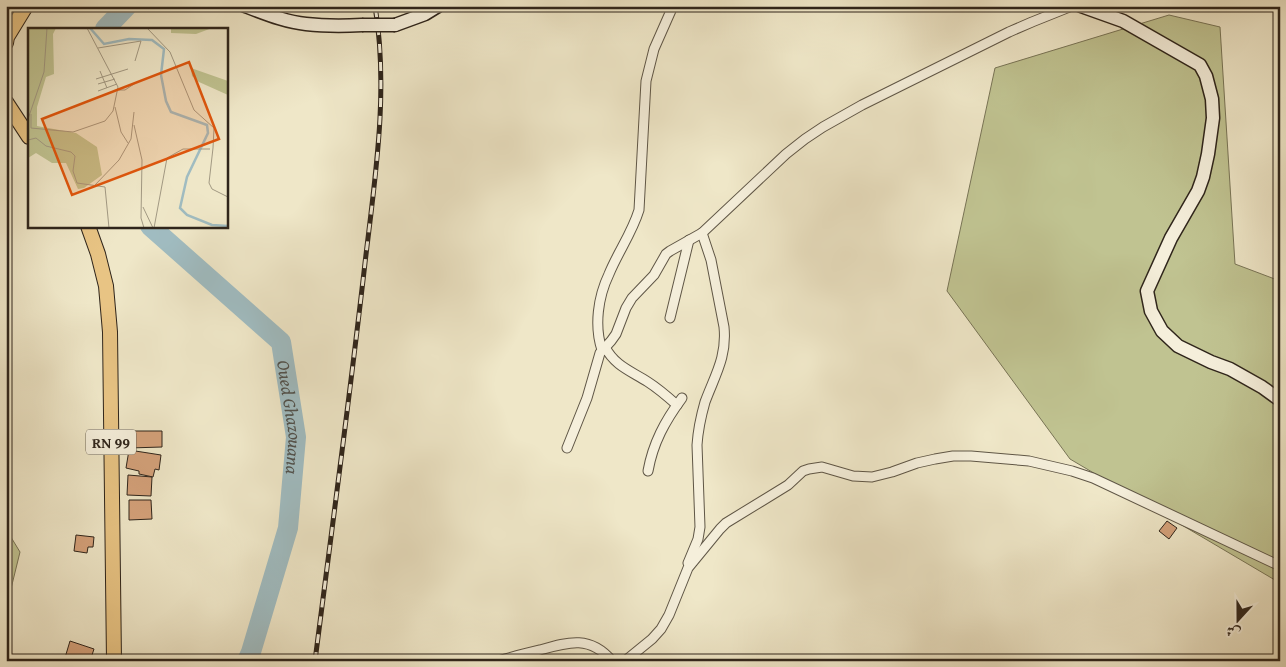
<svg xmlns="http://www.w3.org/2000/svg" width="1286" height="667" viewBox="0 0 1286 667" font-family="'Gentium Book Plus',Amiri,serif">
  <rect width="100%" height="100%" fill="#efe7c8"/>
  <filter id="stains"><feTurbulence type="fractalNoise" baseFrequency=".004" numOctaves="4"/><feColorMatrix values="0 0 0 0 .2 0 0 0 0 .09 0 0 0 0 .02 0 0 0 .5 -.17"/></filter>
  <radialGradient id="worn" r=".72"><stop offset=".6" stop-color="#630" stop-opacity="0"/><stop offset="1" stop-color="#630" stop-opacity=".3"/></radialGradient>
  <g fill="#c0c391" stroke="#787456">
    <polygon points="1169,15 1220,27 1235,264 1280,281 1280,583 1070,459 947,291 995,68"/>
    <polygon points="6,529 20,552 6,609"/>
  </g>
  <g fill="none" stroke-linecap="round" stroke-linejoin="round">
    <g stroke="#a0bcc1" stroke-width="20">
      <polyline points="105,29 127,6"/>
      <path id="s1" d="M150 226 281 342 296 437 288 528 251 652 247 661"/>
    </g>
  </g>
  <g fill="#d4a17a" stroke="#2f251b">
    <polygon points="128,431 162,431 162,447 129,448"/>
    <polygon points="127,439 127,449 117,450 117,440"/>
    <polygon points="129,450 161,455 159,470 155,469 153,477 139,474 139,471 126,468"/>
    <polygon points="128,475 152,477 151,496 127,495"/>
    <polygon points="129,500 151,500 152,519 129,520"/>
    <polygon points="1167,521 1177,528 1169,539 1159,531"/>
    <polygon points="76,535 94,537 93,547 88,547 87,553 74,551"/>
    <polygon points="70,641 94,649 90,661 64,661"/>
  </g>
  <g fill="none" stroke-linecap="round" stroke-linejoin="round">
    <defs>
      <g id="street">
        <polyline points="670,318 689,240"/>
        <path d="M605 347C615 366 631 371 648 382 659 389 668 397 677 405"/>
        <path d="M602 350C594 326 598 297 609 274 618 252 632 233 639 210L646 81 654 49 673 6"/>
        <polyline points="567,448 587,398 600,353 611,341 616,334 626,308 632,298 654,275 666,254 670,251 702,233 786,154 805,139 823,127 862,105 1009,32 1032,22 1072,6"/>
        <path d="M648 471C653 443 665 421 682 398"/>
        <path d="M688 563 698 539 700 527 697 445C698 430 701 416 705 402 715 375 727 357 724 327L711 260 702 233"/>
        <path d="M498 661C512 657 526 653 540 650 568 642 590 635 612 661"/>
        <polyline points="625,661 652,639 661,629 669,615 688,568 720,529 726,523 788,485 803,471 809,469 822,467 853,476 872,477 892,472 917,463 935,459 953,456 971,456 1029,461 1072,471 1093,478 1280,566"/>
      </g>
      <g id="secondary">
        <path d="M245 6C264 13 285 22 306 24 324 26 343 26 362 25"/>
        <polyline points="1081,6 1123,21 1200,65 1206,76 1212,99 1213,118 1208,154 1203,177 1198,191 1171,238 1147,291 1151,311 1162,331 1178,346 1211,362 1230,369 1262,387 1280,400"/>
        <polyline points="395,25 425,14 438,6"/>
      </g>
      <g id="primary">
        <polyline points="6,43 7,37 26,6"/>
        <polyline points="6,102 29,137"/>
        <polyline points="88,226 98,254 106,286 110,332 114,661"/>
      </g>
    </defs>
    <use href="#street" stroke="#5f5646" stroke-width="11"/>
    <use href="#secondary" stroke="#2f251b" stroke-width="15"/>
    <use href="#primary" stroke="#2f251b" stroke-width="16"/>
    <use href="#street" stroke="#f5efdb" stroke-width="9"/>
    <use href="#secondary" stroke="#f5efdb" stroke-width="12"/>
    <use href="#primary" stroke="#e8c484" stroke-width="14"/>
    <defs>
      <path id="rail" d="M315 661C332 528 350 395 365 263 375 178 389 91 375 6"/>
    </defs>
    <use href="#rail" stroke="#2f251b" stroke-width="5"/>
    <use href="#rail" stroke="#f5efdb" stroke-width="3" stroke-dasharray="9" stroke-linecap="butt"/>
    <defs>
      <polyline id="secondary-bridge" points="362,25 395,25"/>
    </defs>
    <use href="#secondary-bridge" stroke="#2f251b" stroke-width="15" stroke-linecap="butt"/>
    <use href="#secondary-bridge" stroke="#f5efdb" stroke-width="12"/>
  </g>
  <g text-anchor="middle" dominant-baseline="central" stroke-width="4.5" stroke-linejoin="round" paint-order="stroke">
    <rect fill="#f5efdb" stroke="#6a6255" stroke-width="1" x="86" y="429.5" width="50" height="25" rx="4"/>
    <g font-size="15" font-weight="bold" fill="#2f251b">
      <text x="111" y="442">RN 99</text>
    </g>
    <g font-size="18" font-style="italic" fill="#51524d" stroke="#f5efdb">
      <text stroke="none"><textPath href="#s1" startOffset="251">Oued Ghazouana</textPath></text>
    </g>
  </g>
  <g transform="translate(28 28)">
    <rect width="200" height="200" fill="#efe7c8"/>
    <path d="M0 0H28L25 6 26 46 18 49 9 79V98L48 105 69 119 74 147 56 160 50 161 38 135H24L8 125 0 130ZM143 0H184L168 6 143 5ZM163 40 200 53V67L171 54 164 48Z" fill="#c0c391"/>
    <path fill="none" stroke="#a0bcc1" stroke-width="2.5" d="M62 0 76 16 101 11 124 12 136 21 133 47 138 73 143 84 179 97 180 105 159 149 152 180 159 187 184 197 200 198"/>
    <path fill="none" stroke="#a29983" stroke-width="1" d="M119 0 142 24 166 82 186 100 185 120M70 20 113 13 107 33M72 43 79 60M68 51 100 41M70 56 87 51M91 62H97L109 54M70 63 89 56M87 79 93 104 100 115M3 86V100L45 104 77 93 85 83 90 59 59 0M0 91 16 44 19 0M106 97 114 132 113 190 116 200M0 112 8 110 18 118 43 124 47 128 45 143 49 155 77 159 81 200M185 120 181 155 184 161 200 169M67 157 91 132 103 111 106 84M115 179 125 200M126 200 139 130 155 121H182"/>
    <path fill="#df560d" fill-opacity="0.15" stroke="#df560d" stroke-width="2.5" d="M161 34 191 111 44 167 14 91Z"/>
    <rect width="200" height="200" fill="none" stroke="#2f251b" stroke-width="2.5"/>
  </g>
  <rect width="1286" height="667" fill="none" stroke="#efe7c8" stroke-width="25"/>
  <rect x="8" y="8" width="1271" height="652" fill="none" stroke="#2f251b" stroke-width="2.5"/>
  <rect x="12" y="12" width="1261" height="642" fill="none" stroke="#2f251b"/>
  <g transform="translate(1238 620) rotate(201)" stroke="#f5efdb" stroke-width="4" paint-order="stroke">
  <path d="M0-4L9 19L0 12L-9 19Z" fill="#2f251b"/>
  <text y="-8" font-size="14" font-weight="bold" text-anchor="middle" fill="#2f251b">ش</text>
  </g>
  <rect width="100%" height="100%" filter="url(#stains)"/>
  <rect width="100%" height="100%" fill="url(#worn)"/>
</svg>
